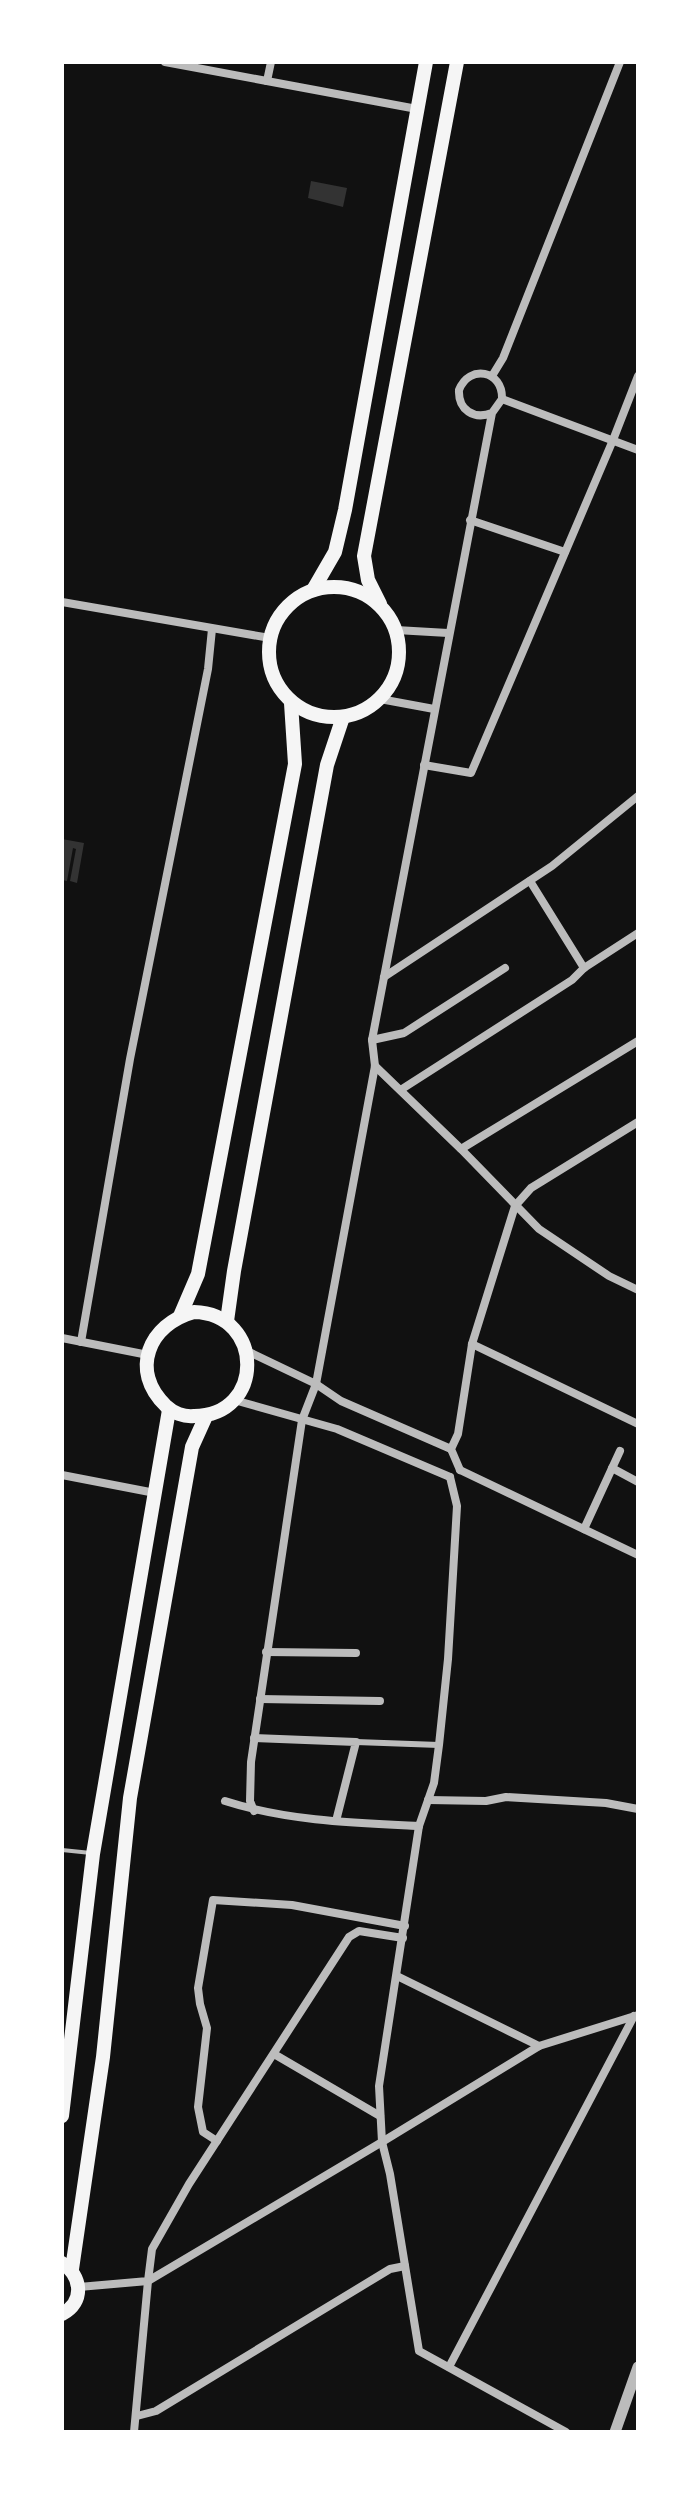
<svg xmlns="http://www.w3.org/2000/svg" width="700" height="2494" viewBox="0 0 700 2494" font-family="'Sofia Sans Condensed',sans-serif">
  <rect width="100%" height="100%" fill="#111"/>
  <g fill="#333">
    <polygon points="311,181 347,188 343,207 308,198"/>
    <polygon points="62,839 84,843 77,883 70,881 76,849 73,848 67,881 62,880"/>
  </g>
  <g fill="none" stroke-linecap="round" stroke-linejoin="round">
    <polyline stroke="#bcbcbc" stroke-width="4" points="62,1850 91,1853"/>
    <polyline stroke="#bcbcbc" stroke-width="6" points="356,1742 439,1745"/>
    <g stroke="#bcbcbc" stroke-width="8">
      <polyline points="165,62 417,109"/>
      <polyline points="267,81 271,62"/>
      <polyline points="492,376 503,358 620,62"/>
      <polyline points="502,399 638,450"/>
      <polyline points="470,520 565,552"/>
      <polyline points="62,602 270,638"/>
      <polyline points="396,630 448,633"/>
      <polyline points="380,699 434,709"/>
      <polyline points="424,765 471,773 613,440 638,376"/>
      <polyline points="530,881 584,968"/>
      <polyline points="384,977 552,866 638,796"/>
      <polyline points="372,1040 404,1033 505,968"/>
      <polyline points="375,1066 461,1149 539,1229 609,1276 638,1290"/>
      <polyline points="402,1089 572,980 584,968 638,933"/>
      <polyline points="461,1149 638,1041"/>
      <polyline points="62,1338 148,1355"/>
      <polyline points="81,1342 130,1059 208,669 212,629"/>
      <polyline points="472,1344 638,1424"/>
      <polyline points="247,1351 316,1384 341,1401 451,1449"/>
      <polyline points="234,1400 337,1429 450,1477"/>
      <polyline points="612,1468 638,1482"/>
      <polyline points="460,1470 451,1449 458,1434 472,1344 515,1206 531,1188 638,1122"/>
      <polyline points="460,1470 638,1555"/>
      <polyline points="62,1475 155,1493"/>
      <polyline points="450,1477 457,1506 448,1659 439,1745 434,1783 419,1826 379,2086 382,2142 390,2174 419,2351 566,2432"/>
      <polyline points="584,1529 620,1451"/>
      <polyline points="266,1652 356,1653"/>
      <polyline points="260,1699 380,1701"/>
      <polyline points="254,1738 356,1742 336,1821"/>
      <polyline points="428,1800 486,1801 506,1797 606,1803 638,1809"/>
      <path d="M225 1801C287 1821 354 1823 419 1826"/>
      <path d="M254 1811 250 1801 251 1762 302 1420 316 1384 375 1066 372 1040 492 413 502 399C503 370 469 364 459 390 458 410 474 420 492 413"/>
      <polyline points="397,1976 539,2046"/>
      <polyline points="274,2054 380,2116"/>
      <polyline points="217,2141 203,2132 198,2107 207,2028 200,2004 198,1988 213,1900 292,1905 405,1926"/>
      <polyline points="79,2287 148,2281 152,2249 189,2184 349,1937 359,1931 403,1938"/>
      <polyline points="449,2367 634,2016"/>
      <polyline points="137,2416 156,2411 390,2269 405,2266"/>
      <polyline points="134,2432 148,2281 382,2142 539,2046 638,2015"/>
    </g>
    <polyline stroke="#bcbcbc" stroke-width="11" points="615,2432 638,2367"/>
    <g stroke="#f5f5f5" stroke-width="14">
      <circle cx="334" cy="652" r="65"/>
      <polyline points="313,590 335,552 345,510 426,62"/>
      <polyline points="380,604 368,580 364,556 457,62"/>
      <path d="M194 1312C265 1314 265 1416 194 1416 184 1417 173 1413 166 1406 129 1371 149 1324 194 1312Z"/>
      <polyline points="180,1316 198,1274 295,764 291,703"/>
      <polyline points="227,1321 234,1271 327,765 343,717"/>
      <polyline points="62,2116 93,1854 169,1410"/>
      <path d="M62 2263C82 2276 85 2302 62 2314"/>
      <polyline points="72,2269 103,2057 130,1798 192,1447 206,1416"/>
    </g>
  </g>
  <rect width="700" height="2494" fill="none" stroke="#ffffff" stroke-width="128"/>
</svg>
